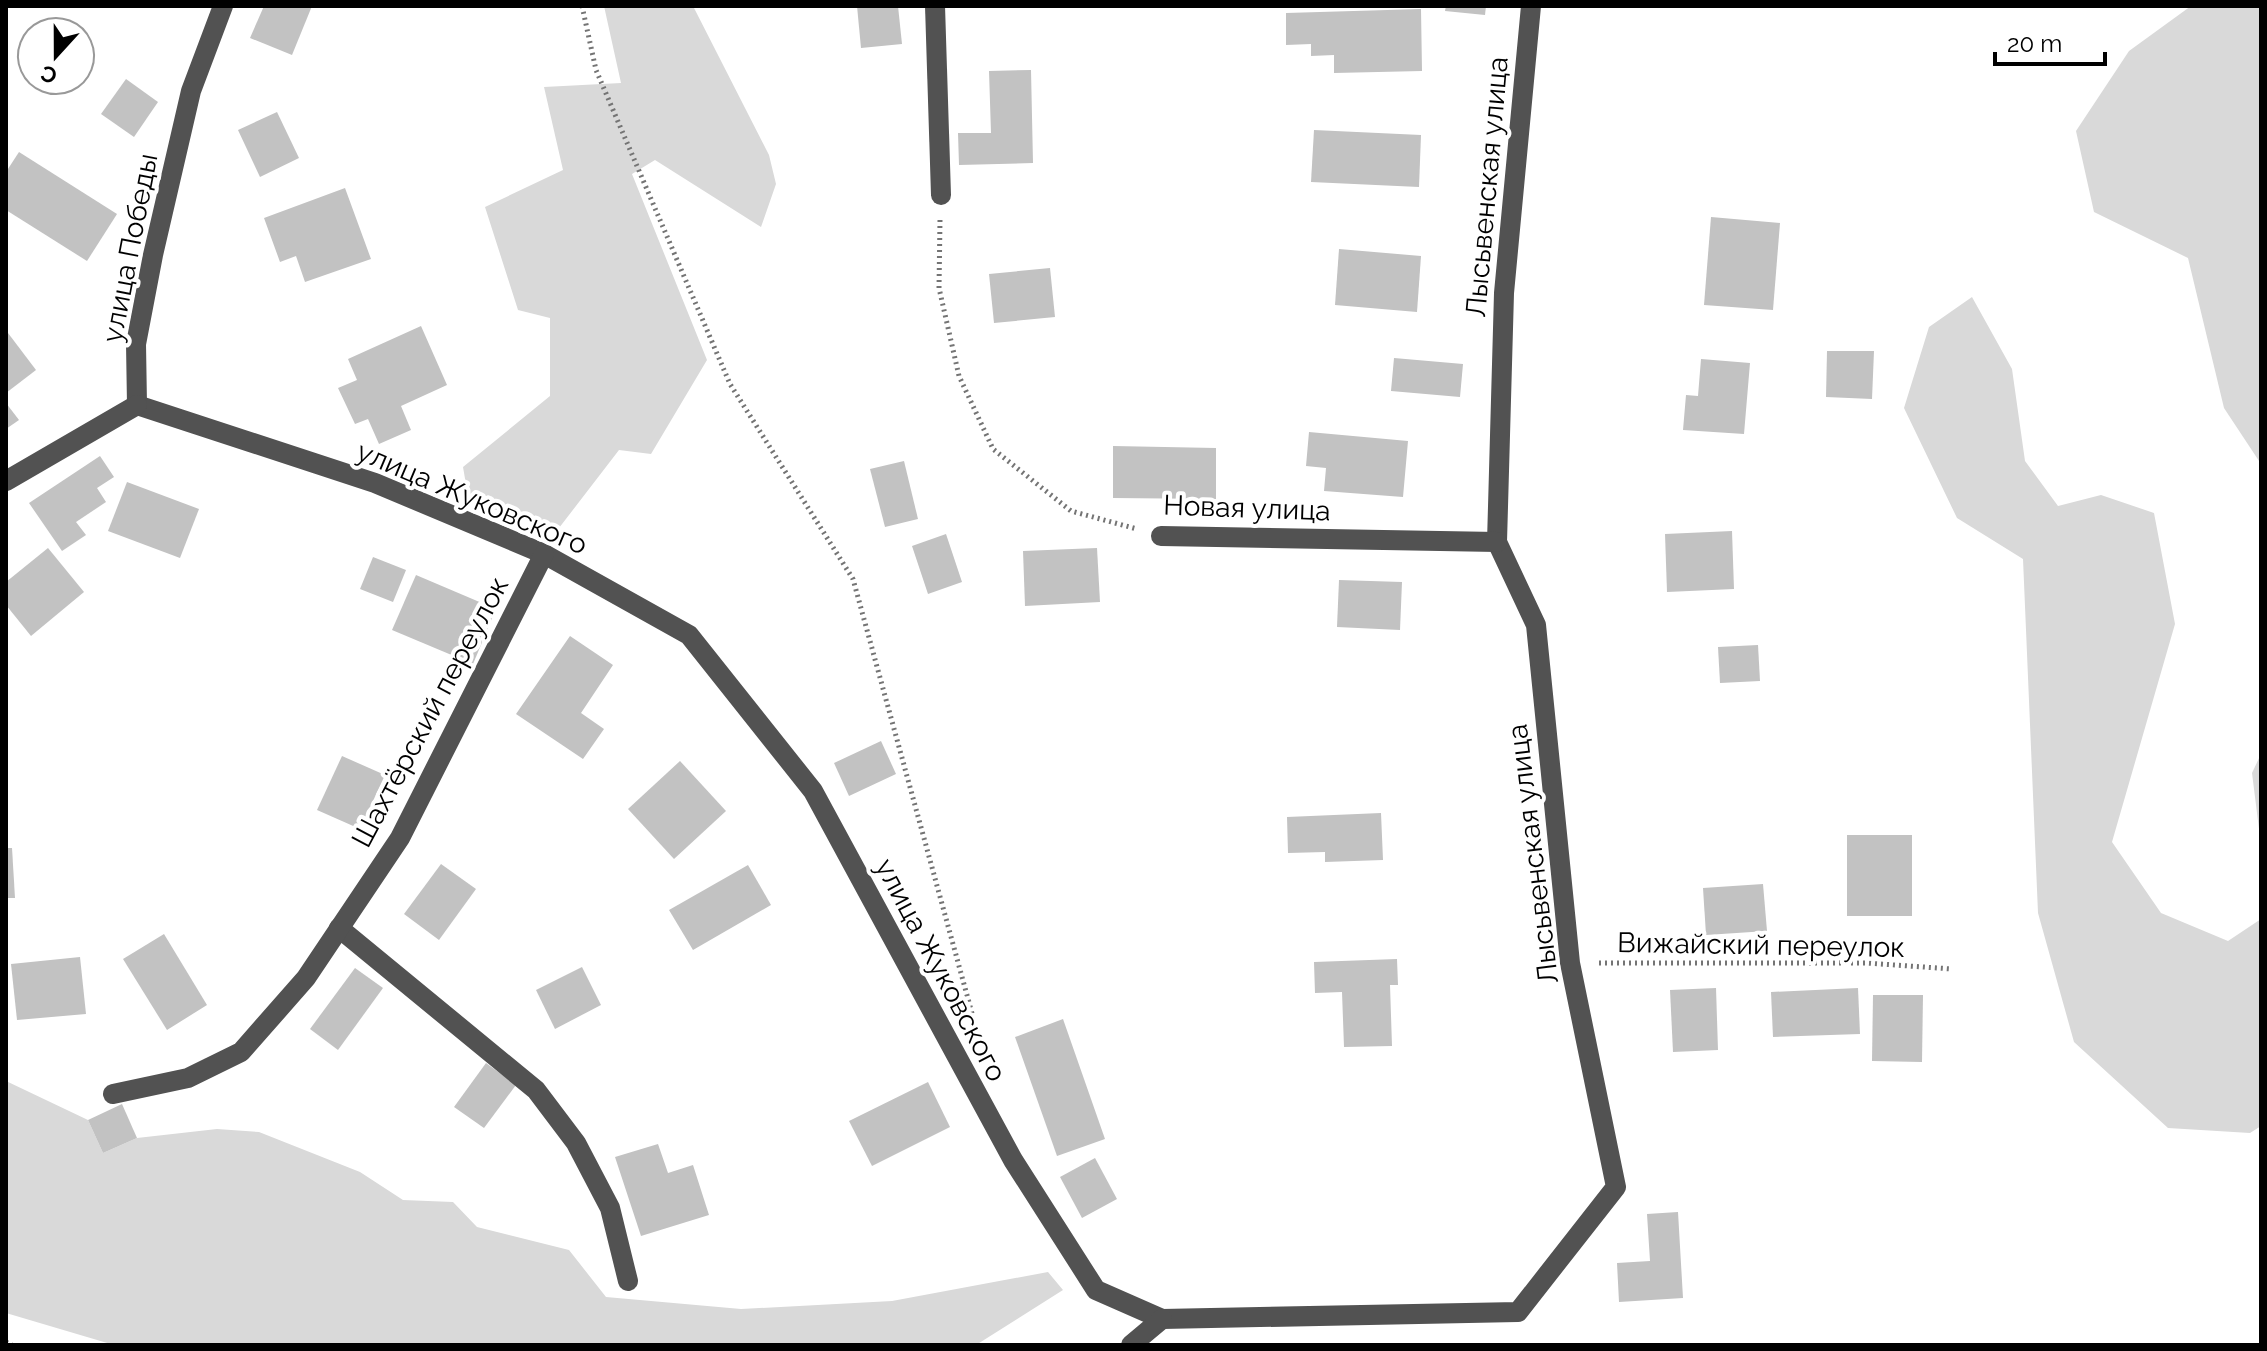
<svg xmlns="http://www.w3.org/2000/svg" width="2267" height="1351" viewBox="0 0 2267 1351" font-family="Raleway,sans-serif">
  <rect width="100%" height="100%" fill="#fff"/>
  <g fill="#d9d9d9">
    <polygon points="604,6 693,6 769,155 776,184 761,227 655,160 632,174 707,360 651,454 619,450 559,528 469,502 463,467 550,396 550,318 518,310 485,207 563,170 544,87 621,83"/>
    <polygon points="2191,6 2261,6 2261,464 2224,408 2188,258 2094,212 2076,131 2129,51"/>
    <polygon points="1972,297 2012,369 2025,461 2058,506 2101,495 2154,513 2175,624 2112,842 2161,913 2228,941 2261,919 2261,1126 2250,1133 2168,1128 2074,1042 2038,913 2023,559 1957,518 1904,408 1929,327"/>
    <polygon points="2261,754 2261,845 2252,773"/>
    <polygon points="6,1081 88,1120 103,1153 137,1138 217,1129 259,1132 360,1172 403,1200 453,1202 477,1227 569,1250 606,1297 741,1309 892,1301 1048,1272 1063,1290 976,1345 114,1345 6,1313"/>
  </g>
  <g fill="#c2c2c2">
    <polygon points="264,6 312,6 292,55 250,38"/>
    <polygon points="857,6 898,6 902,44 861,48"/>
    <polygon points="1446,6 1486,6 1485,15 1445,11"/>
    <polygon points="1421,9 1422,71 1334,73 1334,55 1311,56 1311,44 1286,45 1286,13"/>
    <polygon points="1031,70 1033,163 959,165 958,133 991,133 989,71"/>
    <polygon points="126,79 158,102 134,137 101,114"/>
    <polygon points="277,112 299,158 260,177 238,130"/>
    <polygon points="1314,130 1421,135 1419,187 1311,182"/>
    <polygon points="19,152 117,214 87,261 6,210 6,172"/>
    <polygon points="345,188 371,259 305,282 296,256 280,262 264,218"/>
    <polygon points="1711,217 1780,223 1773,310 1704,305"/>
    <polygon points="1339,249 1421,256 1417,312 1335,305"/>
    <polygon points="1050,268 1055,317 994,323 989,274"/>
    <polygon points="421,326 447,385 401,406 411,430 379,444 368,419 355,424 338,388 357,380 348,359"/>
    <polygon points="8,333 36,370 6,393 6,335"/>
    <polygon points="1827,351 1874,351 1872,399 1826,397"/>
    <polygon points="1394,358 1463,364 1460,397 1391,391"/>
    <polygon points="1701,359 1750,363 1744,434 1683,430 1686,395 1698,396"/>
    <polygon points="6,403 19,420 6,429"/>
    <polygon points="1309,432 1408,441 1403,497 1324,491 1326,468 1306,466"/>
    <polygon points="1113,446 1216,448 1216,499 1113,498"/>
    <polygon points="100,456 114,477 97,488 106,502 76,522 86,535 62,551 29,503"/>
    <polygon points="904,461 918,519 885,527 870,469"/>
    <polygon points="127,482 199,509 180,558 108,531"/>
    <polygon points="1732,531 1734,589 1667,592 1665,534"/>
    <polygon points="946,534 962,582 928,594 912,546"/>
    <polygon points="48,548 84,592 31,636 6,605 6,582"/>
    <polygon points="1097,548 1100,602 1025,606 1023,551"/>
    <polygon points="373,557 406,570 393,602 360,589"/>
    <polygon points="416,575 496,609 473,664 392,630"/>
    <polygon points="1339,580 1402,582 1400,630 1337,627"/>
    <polygon points="570,636 613,665 581,713 604,729 583,759 516,714"/>
    <polygon points="1758,645 1760,681 1720,683 1718,647"/>
    <polygon points="881,741 896,774 849,796 834,763"/>
    <polygon points="342,756 385,775 360,829 317,810"/>
    <polygon points="680,761 726,811 674,859 628,809"/>
    <polygon points="1381,813 1383,860 1325,862 1325,852 1288,853 1287,817"/>
    <rect x="1847" y="835" width="65" height="81"/>
    <polygon points="6,848 12,848 15,898 6,898"/>
    <polygon points="441,864 476,889 439,940 404,914"/>
    <polygon points="748,865 771,905 693,950 669,910"/>
    <polygon points="1763,884 1767,931 1706,935 1703,888"/>
    <polygon points="164,934 207,1005 167,1030 123,959"/>
    <polygon points="80,957 86,1014 17,1020 11,964"/>
    <polygon points="1397,959 1398,985 1390,985 1392,1046 1344,1047 1342,992 1315,993 1314,962"/>
    <polygon points="582,967 601,1005 555,1029 536,990"/>
    <polygon points="355,968 383,988 338,1050 310,1029"/>
    <polygon points="1716,988 1718,1050 1673,1052 1670,990"/>
    <polygon points="1858,988 1860,1034 1773,1037 1771,992"/>
    <polygon points="1873,995 1923,995 1922,1062 1872,1061"/>
    <polygon points="1063,1019 1105,1139 1057,1156 1015,1037"/>
    <polygon points="486,1063 516,1085 484,1128 454,1107"/>
    <polygon points="928,1082 950,1127 872,1166 849,1121"/>
    <polygon points="122,1104 137,1138 103,1153 88,1120"/>
    <polygon points="658,1144 668,1173 693,1165 709,1215 641,1236 615,1157"/>
    <polygon points="1095,1158 1117,1199 1082,1218 1060,1177"/>
    <polygon points="1678,1212 1683,1298 1619,1302 1617,1263 1650,1261 1647,1214"/>
  </g>
  <g fill="none" stroke-linecap="round" stroke-linejoin="round">
    <g stroke="#747474" stroke-width="5" stroke-dasharray="2 4" stroke-linecap="butt">
      <polyline points="582,6 596,70 730,384 853,579 976,1028"/>
      <polyline points="940,220 939,288 959,376 993,449 1071,511 1137,529"/>
      <polyline points="1599,963 1866,963 1952,969"/>
      <polyline points="6,1342 12,1345"/>
    </g>
    <g stroke="#525252" stroke-width="20">
      <polyline points="935,6 941,195"/>
      <polyline points="137,405 375,483 544,554 689,635 813,791 1013,1160 1096,1290 1162,1319 1518,1312 1616,1187 1570,963 1536,625 1497,542 1504,293 1531,6"/>
      <polyline points="137,405 136,344 153,255 191,91 223,6"/>
      <polyline points="6,481 137,405"/>
      <polyline points="1161,536 1497,542"/>
      <polyline points="339,928 536,1090 576,1143 610,1208 628,1281"/>
      <polyline points="113,1094 188,1078 241,1052 306,978 400,838 544,554"/>
      <polyline points="1131,1345 1162,1319"/>
    </g>
  </g>
  <g text-anchor="middle" dominant-baseline="central" stroke-width="8" stroke-linejoin="round" paint-order="stroke">
    <g font-size="28" fill="#000" stroke="#fff">
      <text transform="translate(1487 187) rotate(-85)">Лысьвенская улица</text>
      <text transform="translate(130 248) rotate(-79)">улица Победы</text>
      <text transform="translate(472 498) rotate(23)">улица Жуковского</text>
      <text transform="translate(1247 508) rotate(2)">Новая улица</text>
      <text transform="translate(430 712) rotate(-62)">Шахтёрский переулок</text>
      <text transform="translate(1533 854) rotate(-97)">Лысьвенская улица</text>
      <text transform="translate(1761 945) rotate(1)">Вижайский переулок</text>
      <text transform="translate(941 970) rotate(62)">улица Жуковского</text>
    </g>
  </g>
  <rect width="2267" height="1351" fill="none" stroke="#000000" stroke-width="16"/>
  <g transform="translate(56 56) rotate(201)"><circle r="38" fill="#ffffff" stroke="#999999" stroke-width="2"/>
  <path d="M0-6L14 30L0 20L-14 30Z" fill="#000000"/>
  <text y="-12" font-size="22" font-weight="bold" text-anchor="middle" fill="#000000">С</text>
  </g>
  <path d="M1995 52v12h110v-12" fill="none" stroke="#000000" stroke-width="4"/>
  <text x="2007" y="52" font-size="24" fill="#000000" stroke="#ffffff" stroke-width="6" paint-order="stroke">20 m</text>
</svg>
